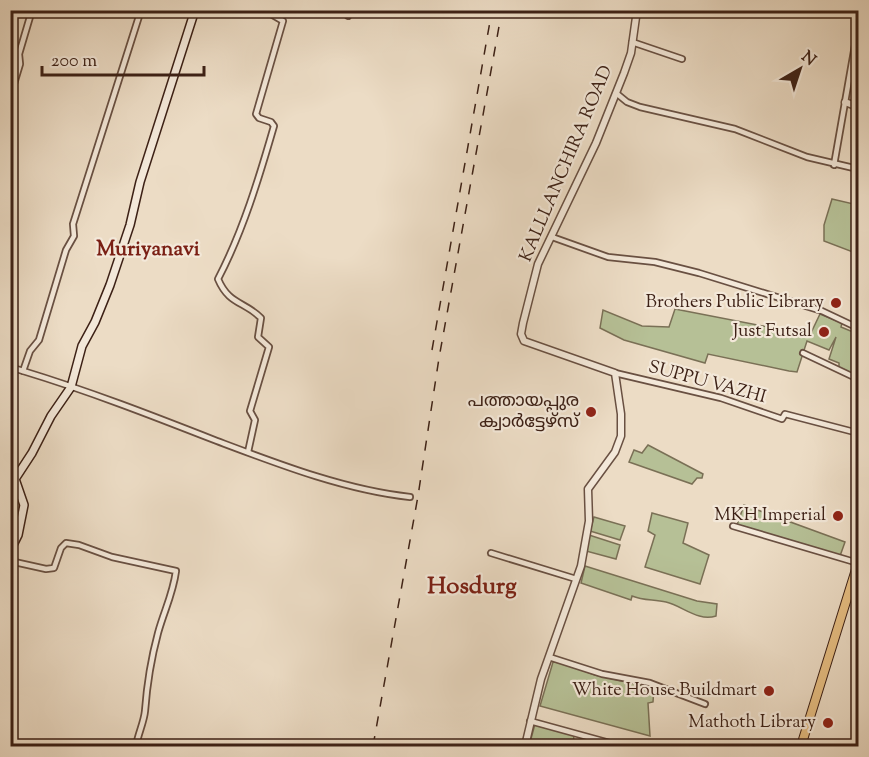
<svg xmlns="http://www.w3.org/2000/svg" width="869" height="757" viewBox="0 0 869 757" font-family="'Sorts Mill Goudy','Noto Sans Malayalam',serif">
  <rect width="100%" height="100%" fill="#ecdcc5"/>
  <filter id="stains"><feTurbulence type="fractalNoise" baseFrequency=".00333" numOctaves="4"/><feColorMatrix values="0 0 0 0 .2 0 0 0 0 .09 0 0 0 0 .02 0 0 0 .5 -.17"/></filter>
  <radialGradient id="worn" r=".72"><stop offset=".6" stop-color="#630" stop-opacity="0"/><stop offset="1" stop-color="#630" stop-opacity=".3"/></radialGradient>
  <g fill="#b6c096" stroke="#7a7056" stroke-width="1.5">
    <polygon points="832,199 858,205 858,254 824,241 824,225"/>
    <polygon points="675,309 810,335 820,314 842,323 841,327 858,334 858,378 839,368 839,363 829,359 836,337 829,350 807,341 797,372 789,371 708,354 705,363 624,340 600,328 603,310 642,326 669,327"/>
    <polygon points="648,445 703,474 702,478 697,478 692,484 629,462 634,450 642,453"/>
    <polygon points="744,505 845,542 840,556 737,525"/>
    <polygon points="652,513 688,523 683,543 709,555 700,584 645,567 655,535 648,531"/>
    <polygon points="594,517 625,526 620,540 590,531"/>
    <polygon points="589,535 620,545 616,559 586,551"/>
    <path d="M585 566 697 601 717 604 716 616C698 622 683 606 666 602 654 599 644 601 632 596L631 600 581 583Z"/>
    <polygon points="553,662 563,663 595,675 654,688 653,702 648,703 650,736 540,706"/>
    <polygon points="535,724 574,735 573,746 529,746"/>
  </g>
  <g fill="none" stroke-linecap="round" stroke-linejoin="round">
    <defs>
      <g id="minor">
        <path d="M141 10 73 224 74 236 66 250 39 340 30 351 23 371C89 391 153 416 217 441 278 464 345 490 410 497"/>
        <polyline points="348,16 349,10"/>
        <polyline points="632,42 682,59"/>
        <polyline points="616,93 627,102 640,107 735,129 807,157 858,169"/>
        <polyline points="10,97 20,64 19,54 32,10"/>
        <polyline points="834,165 858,28"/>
        <polyline points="552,237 608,257 655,262 699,273 822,311 858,328"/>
        <polyline points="803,353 858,379"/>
        <polyline points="10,367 23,371"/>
        <polyline points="615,373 721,398 782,419 785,414 858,433"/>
        <path d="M248 452 255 420 250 411 269 347 258 337 261 318C244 301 229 305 218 279 243 231 259 178 274 126L271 122 259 118 256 114 283 21 264 10"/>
        <polyline points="733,526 858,563"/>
        <polyline points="491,553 576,579"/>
        <path d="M10 561 46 569 54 568 61 548 66 543 79 545 112 557 176 571C173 594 164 611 158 633 151 659 147 684 145 711 144 722 138 734 136 746"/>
        <polyline points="549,657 602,674 650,683 705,704"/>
        <polyline points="530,721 621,746"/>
      </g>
      <g id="tertiary">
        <polyline points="845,102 858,107"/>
        <polyline points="525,746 541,679 581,566 589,521 588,489 615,452 621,436 621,414 615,373 524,341 521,334 523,323 538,264 596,143 624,73 631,53 637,10"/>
      </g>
      <polyline id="secondary" points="10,551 18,535 24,505 15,479 32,453 51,416 71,387 82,346 95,322 110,285 130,225 140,182 195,10"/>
      <polyline id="primary" points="801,746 858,563"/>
    </defs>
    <use href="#minor" stroke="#695042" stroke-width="8"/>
    <use href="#tertiary" stroke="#695042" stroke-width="9"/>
    <use href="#secondary" stroke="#3d2116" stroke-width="10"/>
    <use href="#primary" stroke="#3d2116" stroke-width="10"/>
    <use href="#minor" stroke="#f3e8d9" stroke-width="4.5"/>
    <use href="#tertiary" stroke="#f3e8d9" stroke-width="6"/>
    <use href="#secondary" stroke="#f3e8d9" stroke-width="7"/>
    <use href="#primary" stroke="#e6be82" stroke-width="8"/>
    <g stroke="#3d2116" stroke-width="1.5" stroke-dasharray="10 10" stroke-linecap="butt">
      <polyline points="432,350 492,10"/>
      <polyline points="373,746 418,496 439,358 502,10"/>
    </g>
  </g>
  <g fill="#8f2418" stroke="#f3e8d9" stroke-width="2">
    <circle cx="836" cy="303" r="6"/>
    <circle cx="824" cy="332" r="6"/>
    <circle cx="591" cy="412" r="6"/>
    <circle cx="838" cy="516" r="6"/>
    <circle cx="769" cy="691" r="6"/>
    <circle cx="828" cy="723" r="6"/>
  </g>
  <g text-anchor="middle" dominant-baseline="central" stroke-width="4.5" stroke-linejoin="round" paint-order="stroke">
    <g font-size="18" fill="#3d2116" stroke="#f3e8d9">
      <text transform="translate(567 164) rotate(-67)">KALLLANCHIRA ROAD</text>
      <text transform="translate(707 383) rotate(15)">SUPPU VAZHI</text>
    </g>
    <g font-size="18" fill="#3d2116" stroke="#f3e8d9" text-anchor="end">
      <text x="824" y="303">Brothers Public Library</text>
      <text x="812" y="332">Just Futsal</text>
      <text x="579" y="402">പത്തായപ്പുര<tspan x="579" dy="21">ക്വാർട്ടേഴ്സ്</tspan></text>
      <text x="826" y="516">MKH Imperial</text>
      <text x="757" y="691">White House Buildmart</text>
      <text x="816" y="723">Mathoth Library</text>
    </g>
    <g font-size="21" font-weight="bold" fill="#7a1f14" stroke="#f3e8d9">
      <text x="148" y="250">Muriyanavi</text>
    </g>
    <g font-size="24" font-weight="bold" fill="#7a1f14" stroke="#f3e8d9">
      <text x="472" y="587">Hosdurg</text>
    </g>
  </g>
  <rect width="869" height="757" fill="none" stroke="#ecdcc5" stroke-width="36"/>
  <rect x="12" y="12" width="845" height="733" fill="none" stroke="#3d2116" stroke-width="3"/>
  <rect x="18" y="18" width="833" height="721" fill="none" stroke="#3d2116" stroke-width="1.5"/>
  <g transform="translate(800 69) rotate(39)" stroke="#f3e8d9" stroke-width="4.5" paint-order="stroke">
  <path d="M0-4.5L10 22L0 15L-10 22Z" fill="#3d2116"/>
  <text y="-9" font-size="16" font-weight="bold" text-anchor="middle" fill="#3d2116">N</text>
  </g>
  <path d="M42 66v9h162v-9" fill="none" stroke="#3d2116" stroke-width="3"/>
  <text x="51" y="66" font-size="18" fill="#3d2116" stroke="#f3e8d9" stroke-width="4.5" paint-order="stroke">200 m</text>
  <rect width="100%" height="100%" filter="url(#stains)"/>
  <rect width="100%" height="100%" fill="url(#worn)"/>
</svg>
